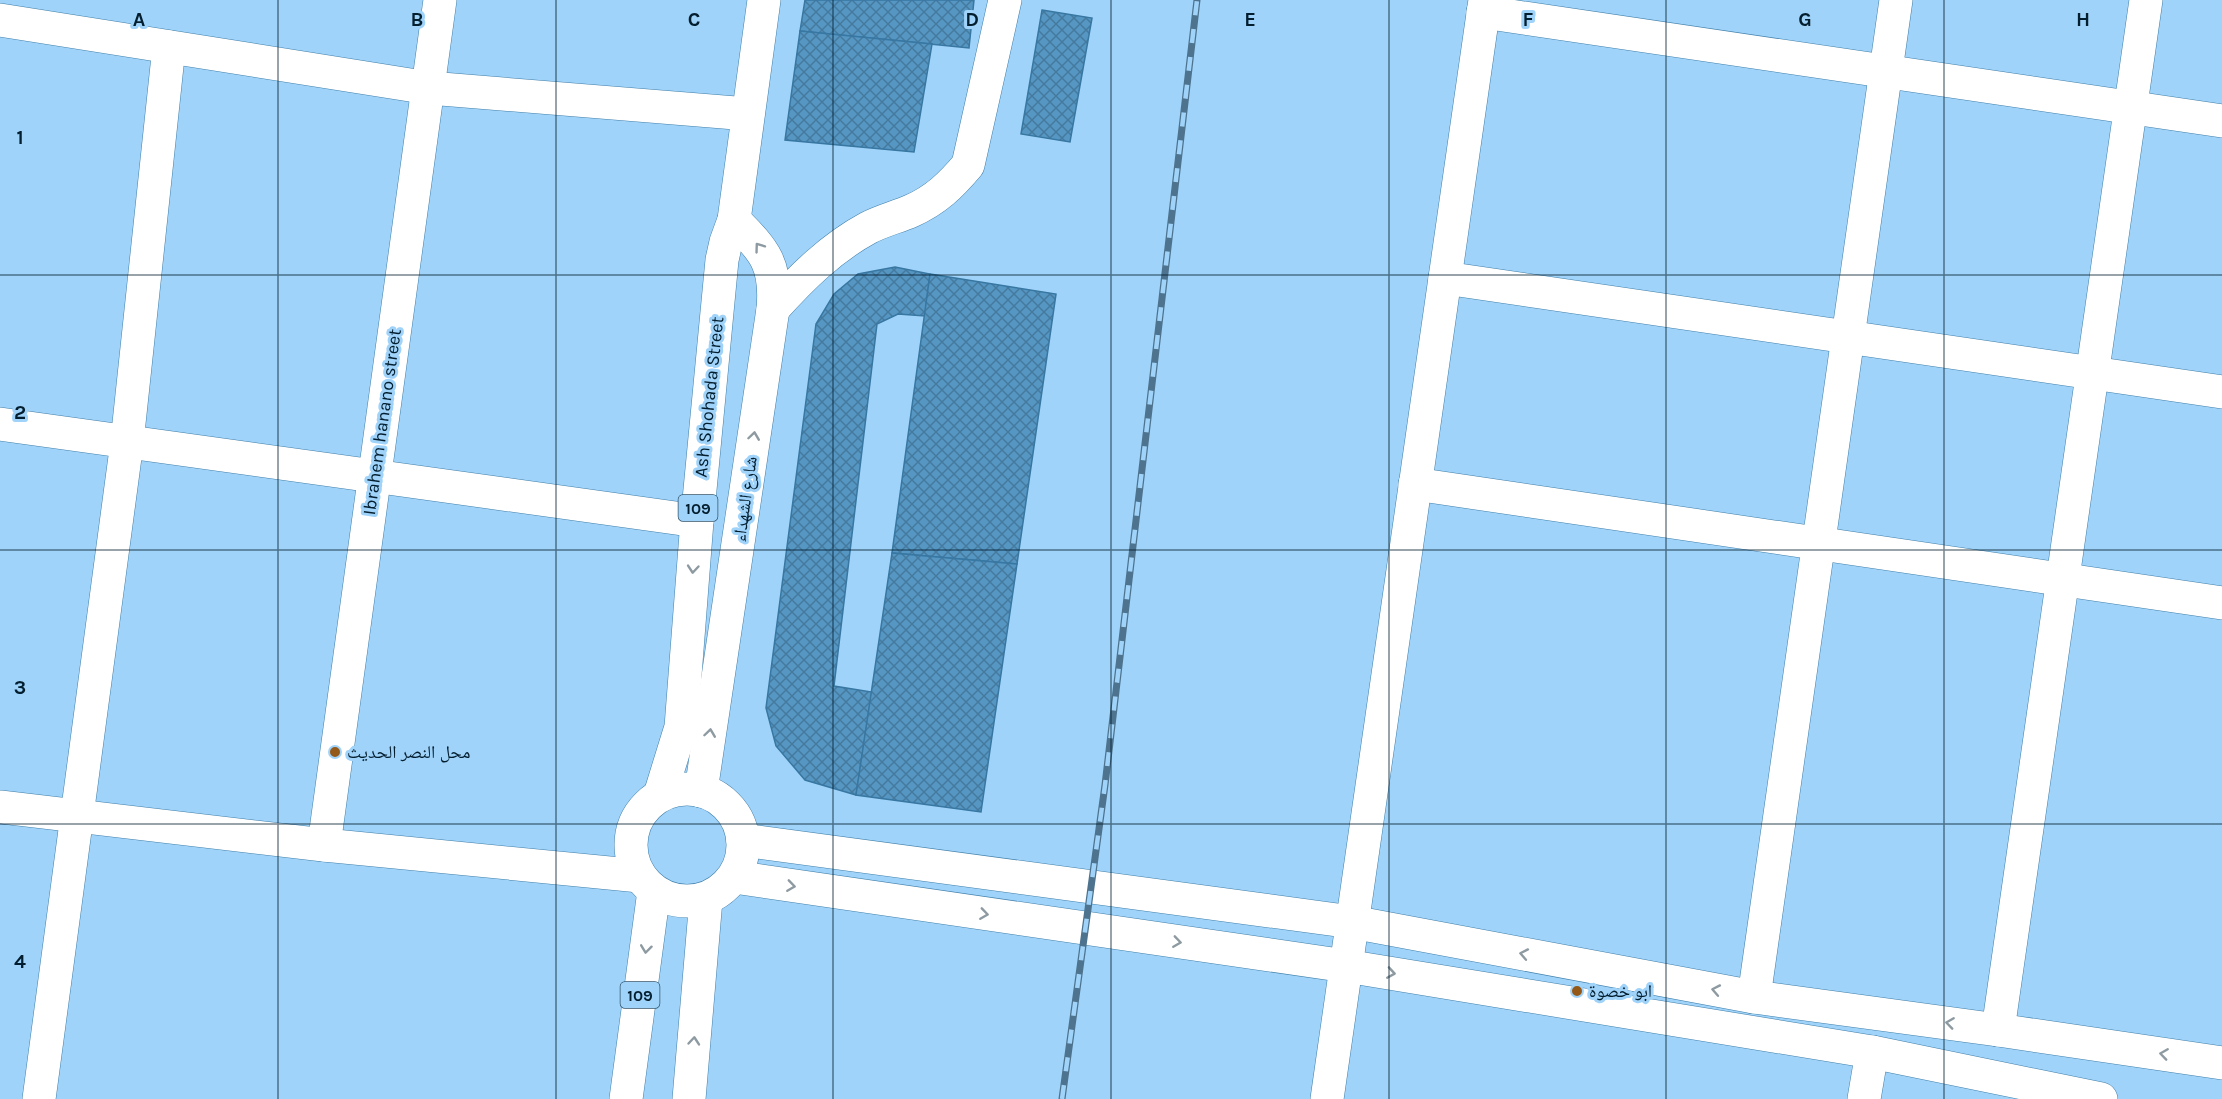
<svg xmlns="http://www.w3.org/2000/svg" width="2222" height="1099" viewBox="0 0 2222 1099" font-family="Karla,'Noto Naskh Arabic',sans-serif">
  <defs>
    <pattern id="building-cross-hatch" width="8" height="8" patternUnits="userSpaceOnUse" patternTransform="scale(1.5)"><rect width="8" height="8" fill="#5696c3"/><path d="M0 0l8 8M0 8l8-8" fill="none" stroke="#457a9f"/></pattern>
  </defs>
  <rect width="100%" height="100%" fill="#a0d3f9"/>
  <g fill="url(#building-cross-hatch)" stroke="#3777a2" stroke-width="1.5">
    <polygon points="805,0 974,0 969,48 800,31"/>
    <polygon points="1042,10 1092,18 1070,142 1021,134"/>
    <polygon points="800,31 932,44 914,152 785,140"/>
    <polygon points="895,267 930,274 925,316 898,314 877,324 834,686 872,692 856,795 805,780 776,746 766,708 816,324 834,294 858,274"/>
    <polygon points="930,274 1056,294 1017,564 892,553"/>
    <polygon points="892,553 1017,564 981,812 856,795"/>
  </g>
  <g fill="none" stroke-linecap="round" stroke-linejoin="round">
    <defs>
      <g id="minor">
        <polyline points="1483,12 2222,121"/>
        <polyline points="0,20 429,88 748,114"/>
        <polyline points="1445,278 2222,392"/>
        <path d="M773 309C801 278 831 248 868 228 881 221 897 217 911 211 936 200 951 185 968 165L1005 0"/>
        <polyline points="0,424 697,521"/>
        <polyline points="1415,484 2222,603"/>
        <polyline points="0,807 324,845 640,876"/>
        <polyline points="743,840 1352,922 1754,997 1998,1030 2222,1063"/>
        <polyline points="324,845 440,0"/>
        <polyline points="734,877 1346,966 1872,1052 2101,1099"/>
        <polyline points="1754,997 1896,0"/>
        <polyline points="1998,1030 2146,0"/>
        <polyline points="39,1099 127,442 169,47"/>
        <polyline points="1327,1099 1485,0"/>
        <polyline points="1864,1099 1872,1052"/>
      </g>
      <g id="major">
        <circle cx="687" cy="845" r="56"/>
        <path d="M701 791 773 309C777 265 765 251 734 220"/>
        <polyline points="660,795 681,727 697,521 722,260 726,242 734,220 764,0"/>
        <polyline points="626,1099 654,891"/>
        <polyline points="689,1099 706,899"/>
      </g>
    </defs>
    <use href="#minor" stroke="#3f7faa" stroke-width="34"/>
    <use href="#major" stroke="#3f7faa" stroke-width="34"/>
    <use href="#minor" stroke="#fff" stroke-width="33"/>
    <use href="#major" stroke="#fff" stroke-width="33"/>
    <defs>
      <polyline id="rail" points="1062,1099 1105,785 1197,0"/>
    </defs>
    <use href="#rail" stroke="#4d738e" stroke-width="7"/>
    <use href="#rail" stroke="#a0d3f9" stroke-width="4.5" stroke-dasharray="14" stroke-linecap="butt"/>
  </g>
  <defs><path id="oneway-chevron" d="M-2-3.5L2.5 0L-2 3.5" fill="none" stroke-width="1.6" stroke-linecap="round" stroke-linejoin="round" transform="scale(1.5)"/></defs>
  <g stroke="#8e9aa1">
    <use href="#oneway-chevron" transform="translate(759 247) rotate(-126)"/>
    <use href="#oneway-chevron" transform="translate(754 436) rotate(-82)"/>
    <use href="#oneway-chevron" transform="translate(693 569) rotate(95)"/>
    <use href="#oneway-chevron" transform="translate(710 733) rotate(-82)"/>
    <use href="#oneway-chevron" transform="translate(791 886) rotate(8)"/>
    <use href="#oneway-chevron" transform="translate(984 914) rotate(8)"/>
    <use href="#oneway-chevron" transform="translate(1177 942) rotate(8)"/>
    <use href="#oneway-chevron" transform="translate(646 949) rotate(97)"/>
    <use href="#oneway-chevron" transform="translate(1524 954) rotate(-169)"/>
    <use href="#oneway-chevron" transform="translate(1391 973) rotate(9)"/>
    <use href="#oneway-chevron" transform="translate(1716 990) rotate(-169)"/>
    <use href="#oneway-chevron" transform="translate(1950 1023) rotate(-172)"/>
    <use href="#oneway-chevron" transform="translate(694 1041) rotate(-85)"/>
    <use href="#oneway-chevron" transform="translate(2164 1054) rotate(-172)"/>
  </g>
  <path fill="none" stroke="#031e2f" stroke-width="1.5" stroke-opacity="0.55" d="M278 0V1099M556 0V1099M833 0V1099M1111 0V1099M1389 0V1099M1666 0V1099M1944 0V1099M0 275H2222M0 550H2222M0 824H2222"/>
  <g fill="#945819" stroke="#a0d3f9" stroke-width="2">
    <circle cx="335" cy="752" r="6"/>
    <circle cx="1577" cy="991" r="6"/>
  </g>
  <g text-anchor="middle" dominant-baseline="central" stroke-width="6" stroke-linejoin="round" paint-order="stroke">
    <g fill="#a0d3f9" stroke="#32546c" stroke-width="1.5">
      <rect x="678.5" y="495" width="39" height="26" rx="4.5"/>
      <rect x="620.5" y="982" width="39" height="26" rx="4.5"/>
    </g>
    <g font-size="16" font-weight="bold" fill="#031e2f">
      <text x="698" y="508">109</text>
      <text x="640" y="995">109</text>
    </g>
    <g font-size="18" fill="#031e2f" stroke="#a0d3f9">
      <text transform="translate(709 397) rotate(-84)">Ash Shohada Street</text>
      <text transform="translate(382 422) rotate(-82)">Ibrahem hanano street</text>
      <text transform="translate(745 499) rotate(-82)">شارع الشهداء</text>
    </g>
    <g font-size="18" fill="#031e2f" stroke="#a0d3f9" text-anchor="start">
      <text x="347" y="752">محل النصر الحديث</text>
      <text x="1589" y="991">ابو خصوة</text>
    </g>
  </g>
  <g font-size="20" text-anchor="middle" font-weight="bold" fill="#031e2f" stroke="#a0d3f9" stroke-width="6" stroke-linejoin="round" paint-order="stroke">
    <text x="139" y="26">A</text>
    <text x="417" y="26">B</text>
    <text x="694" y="26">C</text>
    <text x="972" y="26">D</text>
    <text x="1250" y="26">E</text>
    <text x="1528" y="26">F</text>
    <text x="1805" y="26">G</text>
    <text x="2083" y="26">H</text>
    <text x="20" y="144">1</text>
    <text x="20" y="419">2</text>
    <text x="20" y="694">3</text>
    <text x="20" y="968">4</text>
  </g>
</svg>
